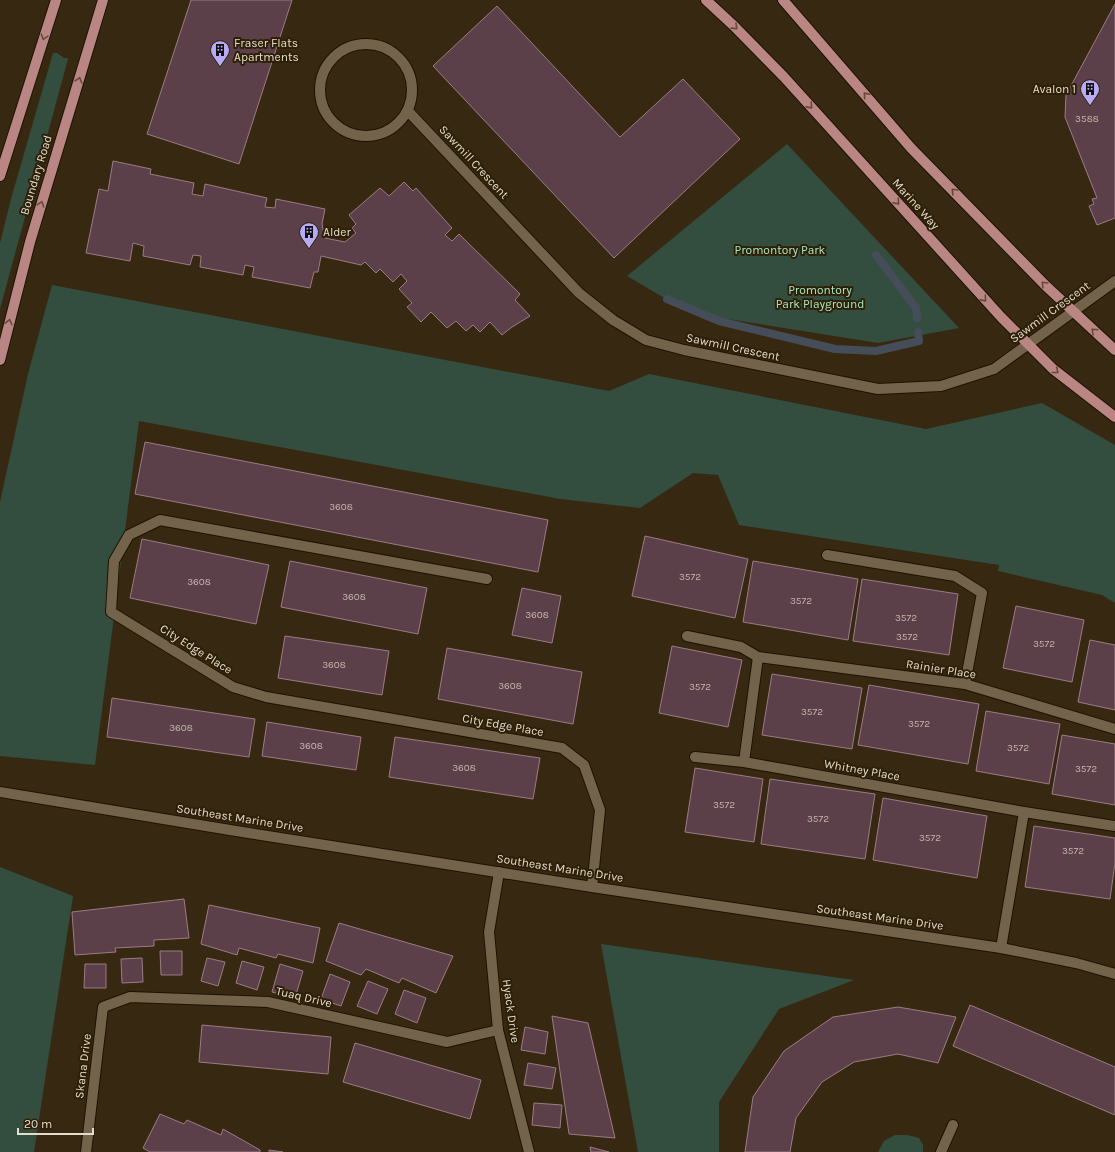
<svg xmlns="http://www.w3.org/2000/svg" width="1115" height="1152" viewBox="0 0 1115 1152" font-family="Karla,sans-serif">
  <rect width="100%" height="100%" fill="#372911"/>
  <g fill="#334d3e">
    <polygon points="53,53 57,53 64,58 68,58 68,59 0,309 0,243 11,199"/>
    <polygon points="787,144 959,328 878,343 690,313 627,276"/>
    <polygon points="52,285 609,391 649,374 926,429 1042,403 1115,445 1115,603 1102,595 998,571 999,565 739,525 718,475 693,473 640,508 560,499 139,421 95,765 0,756 0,502 28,374"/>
    <polygon points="0,867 73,896 34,1152 0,1152"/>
    <polygon points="601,944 854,980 779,1009 719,1102 719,1152 638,1152"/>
    <polygon points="895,1135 908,1135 919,1138 923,1145 923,1152 878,1152 884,1141"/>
  </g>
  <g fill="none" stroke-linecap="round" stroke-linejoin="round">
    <g stroke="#454e58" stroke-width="8">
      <polyline points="876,255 916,308 917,318"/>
      <polyline points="667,299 719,321 835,349 876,351 919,341 918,332"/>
    </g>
  </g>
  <g fill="#5c4049" stroke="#9c7b85">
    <polygon points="191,0 292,0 239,164 147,134"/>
    <polygon points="1115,4 1115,218 1097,225 1089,206 1094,204 1092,199 1097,198 1065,117 1066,95"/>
    <polygon points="497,6 620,137 683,79 740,139 614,258 433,66"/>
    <polygon points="113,161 151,169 150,174 194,183 192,194 203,196 205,184 267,198 265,207 275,208 276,199 325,209 322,224 325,238 345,242 356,233 352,228 356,224 349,215 380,188 389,196 404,182 413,191 416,188 452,228 445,235 452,241 459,234 520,294 515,300 530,316 512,327 502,335 490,322 480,332 473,325 466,331 456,321 447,328 431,312 421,322 407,307 412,303 399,289 407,281 401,274 393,282 380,269 376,273 365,262 361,265 321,256 318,272 314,272 310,288 252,277 254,267 245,265 243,275 200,267 201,256 193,255 190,265 143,256 144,246 133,243 130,261 86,253 99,189 108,191"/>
    <polygon points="145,442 548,520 538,572 135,494"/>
    <polygon points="645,536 748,559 735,618 632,596"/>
    <polygon points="142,539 269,565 256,624 130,598"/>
    <polygon points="290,561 427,588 418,634 281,607"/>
    <polygon points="753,561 858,579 848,640 743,622"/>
    <polygon points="862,579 958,594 949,655 853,641"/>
    <polygon points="522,588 561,596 552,643 512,635"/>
    <polygon points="1016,606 1084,620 1072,682 1003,668"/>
    <polygon points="285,636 389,651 382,695 278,678"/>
    <polygon points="1090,640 1115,645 1115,710 1078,702"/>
    <polygon points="672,646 742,660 728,727 659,713"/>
    <polygon points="447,648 582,672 573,724 438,699"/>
    <polygon points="772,674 862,688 852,749 762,735"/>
    <polygon points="869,685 979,704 968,764 858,745"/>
    <polygon points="112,698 255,719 249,757 107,737"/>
    <polygon points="986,711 1060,724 1049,784 976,771"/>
    <polygon points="267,722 361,737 356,770 262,756"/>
    <polygon points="1062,735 1115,744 1115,805 1052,794"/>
    <polygon points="395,737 540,758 533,799 389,777"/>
    <polygon points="695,768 763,779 754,842 685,832"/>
    <polygon points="770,779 875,794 865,859 761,844"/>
    <polygon points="883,798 987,816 977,878 873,860"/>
    <polygon points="1034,826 1115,838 1115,863 1110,899 1025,887"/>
    <polygon points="184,899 189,938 154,940 154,946 115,948 116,952 75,955 72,912"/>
    <polygon points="209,905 320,928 313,963 278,954 276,958 239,948 237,955 201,944"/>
    <polygon points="339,923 453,956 436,993 402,978 399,983 366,969 361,975 326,961"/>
    <polygon points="160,951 182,951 182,975 161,975"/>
    <polygon points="142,958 143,982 122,983 121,959"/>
    <polygon points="207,958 225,962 218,986 201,981"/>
    <polygon points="242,961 264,967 257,990 236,983"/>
    <polygon points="85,964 106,964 106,988 84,988"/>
    <polygon points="280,964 303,971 295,998 272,992"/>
    <polygon points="330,974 350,982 341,1006 321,999"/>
    <polygon points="368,981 388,989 377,1014 357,1006"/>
    <polygon points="404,990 426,998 417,1023 395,1014"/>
    <polygon points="970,1005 1115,1067 1115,1115 953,1046"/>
    <polygon points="898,1007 956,1017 938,1063 898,1054 854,1062 822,1082 796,1118 790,1152 745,1152 753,1097 784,1051 833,1017"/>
    <polygon points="552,1016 588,1023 615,1138 569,1134"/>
    <polygon points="202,1025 331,1037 328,1074 199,1062"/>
    <polygon points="525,1027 548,1032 545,1054 521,1050"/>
    <polygon points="355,1043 481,1080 470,1119 343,1082"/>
    <polygon points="528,1063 556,1068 552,1089 524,1085"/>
    <polygon points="534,1103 562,1105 560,1128 532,1125"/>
    <polygon points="160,1114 184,1124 187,1120 221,1135 223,1129 260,1150 260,1152 150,1152 143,1148"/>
    <polygon points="590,1147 609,1152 591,1152"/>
    <polygon points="269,1150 283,1152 269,1152"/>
  </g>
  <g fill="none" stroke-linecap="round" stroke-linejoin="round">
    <defs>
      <g id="service">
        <polyline points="499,872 489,932 498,1030 529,1152"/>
        <polyline points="86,1152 103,1007 130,997 268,1002 447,1042 498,1030"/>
        <polyline points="941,1152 953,1125"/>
      </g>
      <g id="minor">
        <circle cx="366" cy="90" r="46"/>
        <polyline points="408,111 579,293 613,320 646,340 684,350 878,389 941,386 994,369 1115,281"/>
        <polyline points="827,555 955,576 982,593 965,684"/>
        <polyline points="487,579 160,520 129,535 114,561 111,612 233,687 266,697 562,748 584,765 600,810 592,887"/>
        <polyline points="687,636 741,647 758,657 965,684 1115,729"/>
        <polyline points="695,757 744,762 1024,812 1115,826"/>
        <polyline points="744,762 758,657"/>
        <polyline points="1001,948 1024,812"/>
      </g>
      <polyline id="tertiary" points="0,792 236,831 592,887 1001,948 1076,963 1115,974"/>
      <g id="primary">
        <polyline points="706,0 734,26 784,77 1001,317 1053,369 1115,417"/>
        <polyline points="783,0 911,148 1046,286 1115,350"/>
        <polyline points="0,176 56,0"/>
        <polyline points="0,360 30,242 103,0"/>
      </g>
    </defs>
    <use href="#service" stroke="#1e1200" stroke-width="12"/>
    <use href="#minor" stroke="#1e1200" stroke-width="12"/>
    <use href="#tertiary" stroke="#1e1200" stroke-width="12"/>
    <use href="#primary" stroke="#1e1200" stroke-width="12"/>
    <use href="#service" stroke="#72634a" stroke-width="10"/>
    <use href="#minor" stroke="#72634a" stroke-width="10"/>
    <use href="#tertiary" stroke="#72634a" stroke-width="10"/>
    <use href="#primary" stroke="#b98684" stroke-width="10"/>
  </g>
  <defs><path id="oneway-chevron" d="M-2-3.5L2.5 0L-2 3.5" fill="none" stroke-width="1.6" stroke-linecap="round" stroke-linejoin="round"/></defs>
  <g stroke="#654939">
    <use href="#oneway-chevron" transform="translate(735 27) rotate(44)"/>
    <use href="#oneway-chevron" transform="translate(44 37) rotate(108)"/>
    <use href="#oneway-chevron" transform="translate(79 80) rotate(-73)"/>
    <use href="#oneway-chevron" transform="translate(866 95) rotate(-131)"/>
    <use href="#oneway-chevron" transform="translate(810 106) rotate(48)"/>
    <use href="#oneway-chevron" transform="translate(954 191) rotate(-134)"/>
    <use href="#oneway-chevron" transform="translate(897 202) rotate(48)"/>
    <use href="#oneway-chevron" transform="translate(41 204) rotate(-73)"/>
    <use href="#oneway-chevron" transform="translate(1044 284) rotate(-135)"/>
    <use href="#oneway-chevron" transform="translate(984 299) rotate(48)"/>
    <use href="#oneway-chevron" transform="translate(9 322) rotate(-76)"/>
    <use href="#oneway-chevron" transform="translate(1094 331) rotate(-137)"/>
    <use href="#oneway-chevron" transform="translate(1056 371) rotate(39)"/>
  </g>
  <defs>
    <symbol id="building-pin" viewBox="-11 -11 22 30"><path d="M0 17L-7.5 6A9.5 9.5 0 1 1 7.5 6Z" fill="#b7abf7" stroke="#2d2007"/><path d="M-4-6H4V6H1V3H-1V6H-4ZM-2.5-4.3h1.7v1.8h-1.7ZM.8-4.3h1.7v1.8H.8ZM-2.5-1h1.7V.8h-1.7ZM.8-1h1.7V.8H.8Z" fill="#111"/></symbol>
  </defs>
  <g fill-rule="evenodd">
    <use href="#building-pin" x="209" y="39" width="22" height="30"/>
    <use href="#building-pin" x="1079" y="78" width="22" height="30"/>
    <use href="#building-pin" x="298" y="221" width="22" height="30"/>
  </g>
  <g text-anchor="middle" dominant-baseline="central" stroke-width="4" stroke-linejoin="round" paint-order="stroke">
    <g font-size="10" fill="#c3b5ad">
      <text x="1087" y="119">3588</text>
      <text x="341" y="507">3608</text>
      <text x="690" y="577">3572</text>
      <text x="199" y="582">3608</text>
      <text x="354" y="597">3608</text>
      <text x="801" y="601">3572</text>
      <text x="537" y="615">3608</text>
      <text x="906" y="618">3572</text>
      <text x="907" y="637">3572</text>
      <text x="1044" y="644">3572</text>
      <text x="334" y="665">3608</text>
      <text x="510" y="686">3608</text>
      <text x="700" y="687">3572</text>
      <text x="812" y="712">3572</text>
      <text x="919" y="724">3572</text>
      <text x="181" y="728">3608</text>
      <text x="311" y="746">3608</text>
      <text x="1018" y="748">3572</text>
      <text x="464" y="768">3608</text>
      <text x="1086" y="769">3572</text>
      <text x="724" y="805">3572</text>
      <text x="818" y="819">3572</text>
      <text x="930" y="838">3572</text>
      <text x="1073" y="851">3572</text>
    </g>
    <g font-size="12" fill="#e5dcce" stroke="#2d2007" text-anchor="start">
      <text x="234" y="43">Fraser Flats<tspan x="234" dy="14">Apartments</tspan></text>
      <text x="1076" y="89" text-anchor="end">Avalon 1</text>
      <text x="323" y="232">Alder</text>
    </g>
    <g font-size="12" fill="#e5dcce" stroke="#2d2007">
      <text transform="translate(474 162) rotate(47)">Sawmill Crescent</text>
      <text transform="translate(36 175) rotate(-73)">Boundary Road</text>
      <text transform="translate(916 204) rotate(48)">Marine Way</text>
      <text transform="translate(1050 312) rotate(-36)">Sawmill Crescent</text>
      <text transform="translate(733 347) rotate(12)">Sawmill Crescent</text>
      <text transform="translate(196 649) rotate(32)">City Edge Place</text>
      <text transform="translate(941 669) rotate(9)">Rainier Place</text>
      <text transform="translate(503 725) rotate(10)">City Edge Place</text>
      <text transform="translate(862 770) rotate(10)">Whitney Place</text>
      <text transform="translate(240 818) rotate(9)">Southeast Marine Drive</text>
      <text transform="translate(560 868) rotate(9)">Southeast Marine Drive</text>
      <text transform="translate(880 917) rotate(8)">Southeast Marine Drive</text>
      <text transform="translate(304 997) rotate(13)">Tuaq Drive</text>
      <text transform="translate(511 1011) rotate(82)">Hyack Drive</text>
      <text transform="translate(83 1066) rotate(-83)">Skana Drive</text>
    </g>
    <g font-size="12" fill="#a8e7c3" stroke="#2d2007">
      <text x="780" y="250">Promontory Park</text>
      <text x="820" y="290">Promontory<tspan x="820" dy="14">Park Playground</tspan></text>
    </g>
  </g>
  <path d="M18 1128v6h75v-6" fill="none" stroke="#e5dcce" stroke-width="2"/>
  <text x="24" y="1128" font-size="12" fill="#e5dcce" stroke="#2d2007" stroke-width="3" paint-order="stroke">20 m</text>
</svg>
